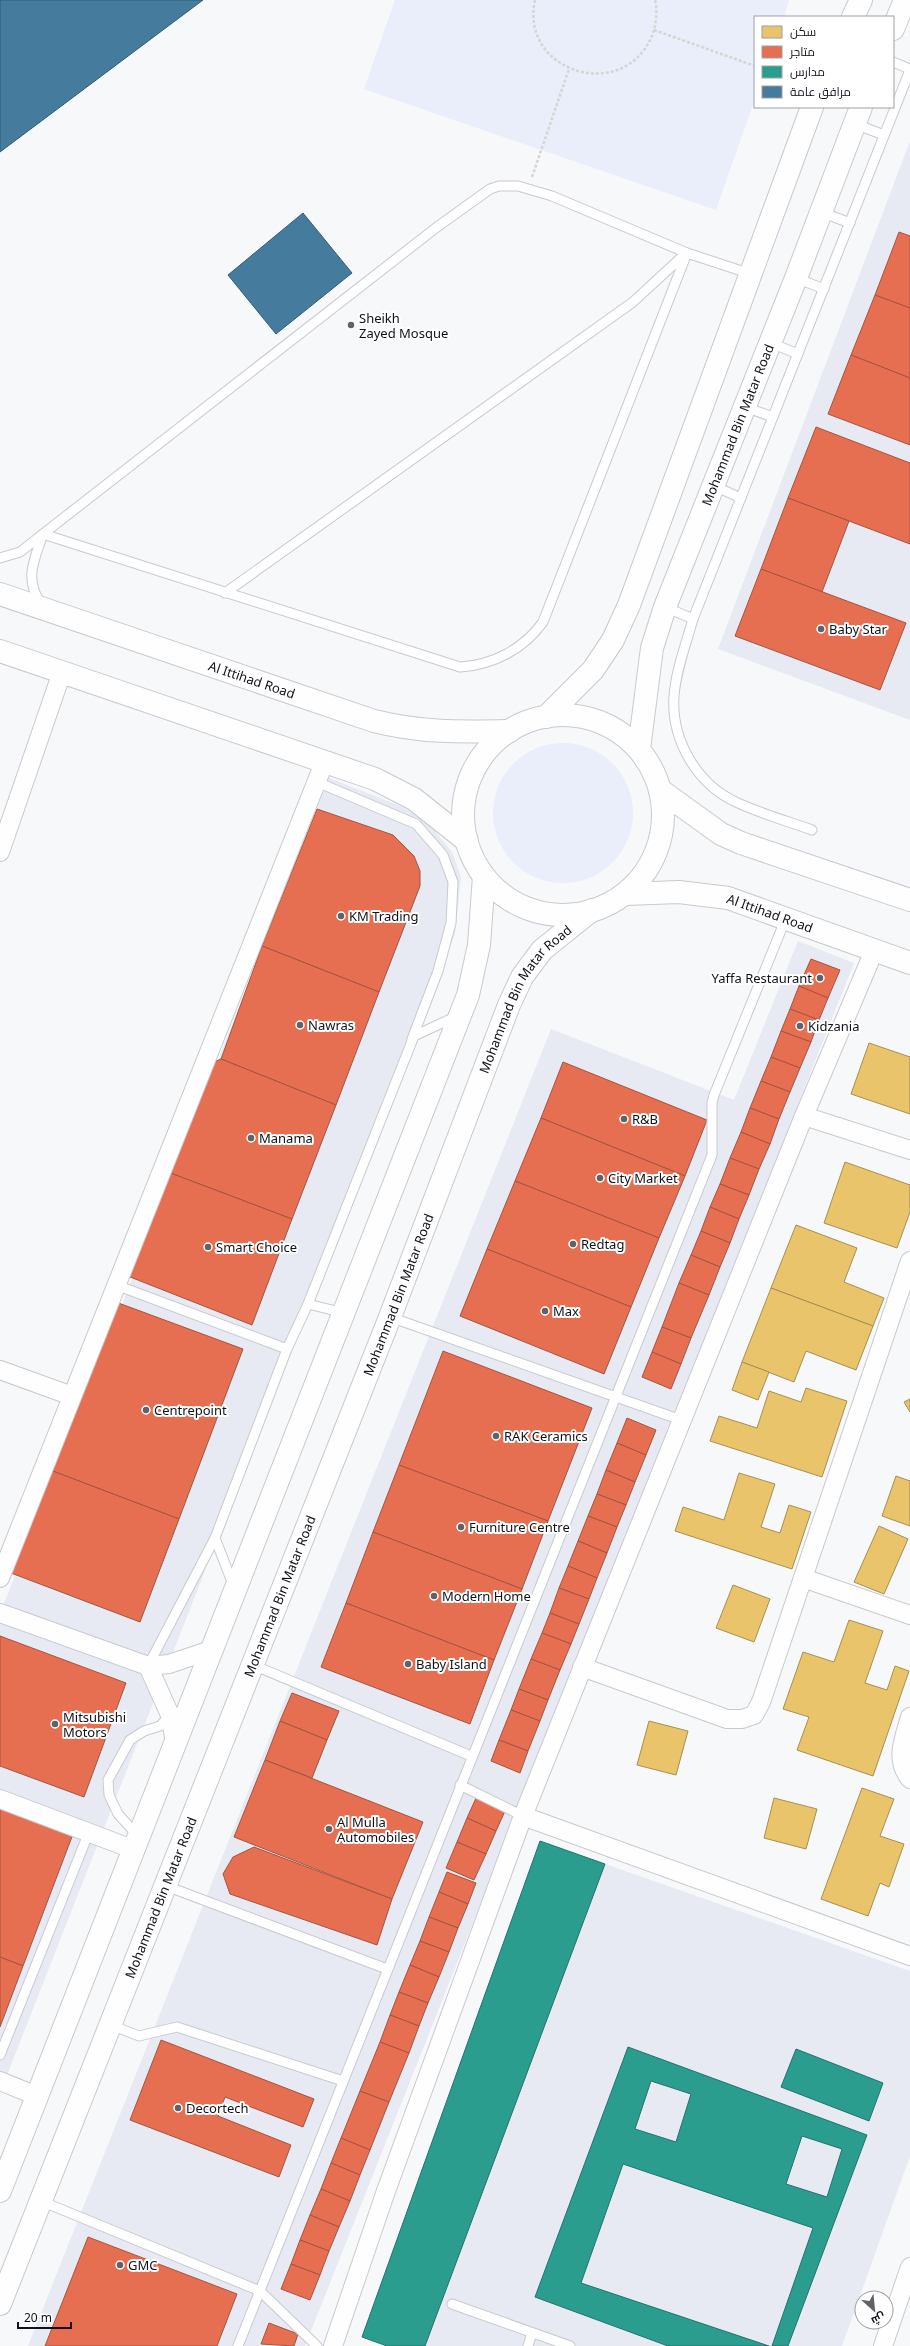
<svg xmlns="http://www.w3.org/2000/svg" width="910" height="2346" viewBox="0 0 910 2346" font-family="'Noto Sans',Cairo,sans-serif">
  <rect width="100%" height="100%" fill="#f6f8fa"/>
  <g fill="#e7eaf2">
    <polygon points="910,141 910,720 718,649"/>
    <polygon points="329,778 403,807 429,824 452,852 461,877 455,934 0,2093 0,1614"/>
    <polygon points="798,941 854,963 305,2346 28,2346 551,1029 734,1100"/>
    <polygon points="540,1841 910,1971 910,2156 842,2346 387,2346 362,2337"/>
  </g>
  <g fill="#e9eefa">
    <polygon points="395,0 789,0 784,17 755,17 755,99 716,210 364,89"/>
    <circle cx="563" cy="813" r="70"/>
  </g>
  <g fill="#e9c46a" stroke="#a88f52">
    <polygon points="869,1043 910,1057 910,1114 851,1094"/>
    <polygon points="845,1162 910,1185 910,1212 897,1248 824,1223"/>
    <polygon points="796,1225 857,1248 844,1282 884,1298 873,1326 771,1288"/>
    <polygon points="771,1288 873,1326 856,1370 806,1351 794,1382 742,1362"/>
    <polygon points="742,1362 769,1372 758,1400 732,1390"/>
    <polygon points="806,1388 847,1401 822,1477 710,1441 719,1416 757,1428 769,1391 801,1402"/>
    <polygon points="910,1399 910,1412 904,1402"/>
    <polygon points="739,1473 775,1484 761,1527 780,1533 789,1505 811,1512 792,1569 675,1531 683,1507 724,1520"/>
    <polygon points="896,1476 910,1481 910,1526 882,1516"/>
    <polygon points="879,1526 908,1539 884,1594 854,1582"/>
    <polygon points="733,1585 770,1599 754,1642 716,1628"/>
    <polygon points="849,1620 883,1631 865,1683 887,1690 895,1666 909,1671 873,1776 797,1750 809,1717 783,1709 803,1652 834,1662"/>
    <polygon points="649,1721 688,1731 676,1775 637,1765"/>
    <polygon points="862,1788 894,1799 880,1836 904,1844 889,1887 880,1883 868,1916 821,1899"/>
    <polygon points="774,1798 817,1809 806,1849 764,1838"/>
  </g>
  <g fill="#e76f51" stroke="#a65340">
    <polygon points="899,232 910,236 910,308 875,295"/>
    <polygon points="875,295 910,308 910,378 851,355"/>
    <polygon points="851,355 910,378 910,445 828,414"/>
    <polygon points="816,427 910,463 910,544 788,498"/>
    <polygon points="788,498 849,521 822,592 761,569"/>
    <polygon points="761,569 906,623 880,690 735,636"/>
    <polygon points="317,809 393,835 414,856 420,871 420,886 379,992 262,946"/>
    <polygon points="262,946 379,992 336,1105 221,1059"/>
    <polygon points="811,959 840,970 828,998 799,986"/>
    <polygon points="799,986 828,998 819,1020 790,1009"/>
    <polygon points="790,1009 819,1020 811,1042 781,1031"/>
    <polygon points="781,1031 811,1042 800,1068 771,1057"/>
    <polygon points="771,1057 800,1068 790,1092 761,1081"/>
    <polygon points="221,1059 336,1105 292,1219 165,1171 207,1065"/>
    <polygon points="563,1062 707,1120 685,1176 541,1118"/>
    <polygon points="761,1081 790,1092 779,1119 750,1108"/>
    <polygon points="750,1108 779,1119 770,1144 741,1132"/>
    <polygon points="541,1118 685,1176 659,1238 515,1181"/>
    <polygon points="741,1132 770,1144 759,1169 730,1158"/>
    <polygon points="730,1158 759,1169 749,1195 720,1184"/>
    <polygon points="165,1171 292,1219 252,1325 125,1275"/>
    <polygon points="515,1181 659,1238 631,1307 487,1249"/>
    <polygon points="720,1184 749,1195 739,1219 710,1207"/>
    <polygon points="710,1207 739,1219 730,1243 701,1231"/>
    <polygon points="701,1231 730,1243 720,1267 691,1255"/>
    <polygon points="487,1249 631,1307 604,1374 460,1316"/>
    <polygon points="691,1255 720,1267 709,1295 679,1283"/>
    <polygon points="679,1283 709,1295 691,1338 662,1327"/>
    <polygon points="113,1301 243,1349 179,1519 50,1470"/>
    <polygon points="662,1327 691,1338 681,1364 652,1352"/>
    <polygon points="443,1351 592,1408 548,1521 399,1465"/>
    <polygon points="652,1352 681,1364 671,1389 642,1377"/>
    <polygon points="627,1418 656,1430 646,1455 617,1443"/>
    <polygon points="617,1443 646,1455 635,1482 606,1470"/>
    <polygon points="399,1465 548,1521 522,1589 373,1532"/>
    <polygon points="50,1470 179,1519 140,1622 11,1573"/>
    <polygon points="606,1470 635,1482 626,1505 597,1494"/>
    <polygon points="597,1494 626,1505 617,1527 588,1516"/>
    <polygon points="588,1516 617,1527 607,1553 578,1541"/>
    <polygon points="373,1532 522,1589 494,1660 346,1603"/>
    <polygon points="578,1541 607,1553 597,1578 568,1566"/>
    <polygon points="568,1566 597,1578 589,1599 559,1588"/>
    <polygon points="559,1588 589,1599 579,1624 550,1613"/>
    <polygon points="346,1603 494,1660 470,1724 321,1667"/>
    <polygon points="550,1613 579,1624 571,1644 542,1633"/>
    <polygon points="542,1633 571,1644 560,1670 531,1659"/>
    <polygon points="0,1636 126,1683 84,1797 0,1766"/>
    <polygon points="531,1659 560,1670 548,1700 519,1689"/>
    <polygon points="519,1689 548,1700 540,1721 511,1710"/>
    <polygon points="292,1693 339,1711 327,1740 280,1721"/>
    <polygon points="511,1710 540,1721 528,1751 499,1740"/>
    <polygon points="280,1721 327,1740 312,1778 265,1760"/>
    <polygon points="499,1740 528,1751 520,1773 491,1761"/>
    <polygon points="265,1760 423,1822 392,1899 234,1837"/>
    <polygon points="476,1798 505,1811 496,1831 467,1818"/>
    <polygon points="0,1807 73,1834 23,1966 0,1957"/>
    <polygon points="467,1818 496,1831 486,1854 457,1842"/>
    <polygon points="457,1842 486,1854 474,1880 446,1868"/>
    <polygon points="254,1847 392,1899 377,1945 230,1894 223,1874 233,1857"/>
    <polygon points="447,1872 476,1883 468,1904 439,1892"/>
    <polygon points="439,1892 468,1904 458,1928 429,1917"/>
    <polygon points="429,1917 458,1928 449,1952 420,1941"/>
    <polygon points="420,1941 449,1952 439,1977 410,1965"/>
    <polygon points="0,1957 23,1966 0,2027"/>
    <polygon points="410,1965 439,1977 428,2003 399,1992"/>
    <polygon points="399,1992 428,2003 419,2026 390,2015"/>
    <polygon points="390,2015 419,2026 409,2053 380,2042"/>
    <polygon points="161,2040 314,2099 303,2127 225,2097 218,2116 291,2145 279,2177 130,2120"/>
    <polygon points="380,2042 409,2053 389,2102 360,2091"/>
    <polygon points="360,2091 389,2102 370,2150 341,2138"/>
    <polygon points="341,2138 370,2150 360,2175 331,2163"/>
    <polygon points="331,2163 360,2175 350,2201 321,2189"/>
    <polygon points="321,2189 350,2201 339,2227 310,2215"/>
    <polygon points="310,2215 339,2227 329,2251 300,2240"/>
    <polygon points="88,2237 237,2294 217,2346 45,2346"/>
    <polygon points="300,2240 329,2251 320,2275 291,2264"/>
    <polygon points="291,2264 320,2275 310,2300 281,2289"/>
    <polygon points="269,2323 298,2334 294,2346 261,2344"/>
  </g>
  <g fill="#2a9d8f" stroke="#22736c" fill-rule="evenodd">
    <polygon points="540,1841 605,1864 425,2346 387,2346 362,2337"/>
    <path d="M628 2047 867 2135 788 2346H772L813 2228 623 2164 581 2283 769 2346H668L535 2297ZM651 2081 691 2094 676 2142 635 2129ZM802 2136 842 2149 827 2197 786 2184Z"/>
    <polygon points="796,2049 883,2083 869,2121 781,2087"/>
  </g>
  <g fill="#457b9d" stroke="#355c76">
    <polygon points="0,0 203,0 0,152"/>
    <polygon points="303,213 352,273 276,334 228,275"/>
  </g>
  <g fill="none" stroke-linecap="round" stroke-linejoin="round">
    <defs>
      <g id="service">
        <polyline points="893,62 910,69"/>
        <polyline points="855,124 884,135"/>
        <polyline points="821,212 850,223"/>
        <polyline points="796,278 824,289"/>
        <polyline points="771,343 798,354"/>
        <polyline points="745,407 773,417"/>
        <polyline points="714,486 741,498"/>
        <path d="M43 534 460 667C493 665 524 649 543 622L687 253"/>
        <polyline points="43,534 437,227 490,189 499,186 518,186 552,196 687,253 751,274"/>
        <path d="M0 558 20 552 43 534C34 560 24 579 41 604"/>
        <polyline points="225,593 633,302 684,255"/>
        <polyline points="665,607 693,619"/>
        <polyline points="317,782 416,824 443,855 453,882 451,923 438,971 412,1039"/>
        <path d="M812 830C787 821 762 814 738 803 697 785 671 740 674 696 676 670 686 644 693 619L910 70"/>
        <polyline points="116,1285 287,1349"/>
        <polyline points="308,1304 344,1313"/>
        <polyline points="390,1317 681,1420"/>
        <polyline points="215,1538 234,1587"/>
        <polyline points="253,1665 471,1756"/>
        <polyline points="148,1666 215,1538 287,1349 308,1304 414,1036 457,1016"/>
        <polyline points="460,1785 523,1816"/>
        <polyline points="138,1836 118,1814 109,1795 108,1780 130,1740 144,1731 160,1726 170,1715"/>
        <polyline points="166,1886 387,1969"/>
        <polyline points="111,2025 139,2036 177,2027 343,2081"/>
        <polyline points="0,2055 89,1832"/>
        <polyline points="41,2201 260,2291 317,2346"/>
        <polyline points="452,2304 570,2346"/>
        <polyline points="238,2346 712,1155 712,1103 714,1095 786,918"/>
        <polyline points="528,2346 532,2333"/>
      </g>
      <g id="minor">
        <polyline points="0,852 62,672"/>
        <polyline points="804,1116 910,1150"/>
        <polyline points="0,1370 72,1396"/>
        <polyline points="0,1578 324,763"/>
        <polyline points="803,1578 910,1615"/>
        <polyline points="0,1613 148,1666 169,1664 211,1650"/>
        <polyline points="148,1666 170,1715 175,1742"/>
        <polyline points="582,1667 727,1719 742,1719 754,1715 761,1702 910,1261"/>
        <path d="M910 1717C904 1739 894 1759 910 1779"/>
        <polyline points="0,1799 135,1850"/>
        <polyline points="523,1816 910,1956"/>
        <polyline points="0,2081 37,2096"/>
        <polyline points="333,2346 386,2191 523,1816 804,1116 874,951"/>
        <polyline points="883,2346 910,2267"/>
      </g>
      <g id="tertiary">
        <polyline points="853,17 861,0"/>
        <polyline points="893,29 905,0"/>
        <path id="s1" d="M0 594 374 721C422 733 460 732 510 731"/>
        <polyline points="0,651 375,779 414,799 467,841"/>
        <circle cx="563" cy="815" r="100"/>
        <polyline points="546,717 593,670 613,640 629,605 812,107"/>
        <path id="s2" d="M639 749 652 648 665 607 796 278 861 107"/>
        <polyline points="660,790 721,834 741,843 910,900"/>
        <path id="s3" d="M625 894 679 892 728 898 910 963"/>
        <polyline points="0,2191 468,995 479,945 484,876"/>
        <path id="s4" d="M0 2304 390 1317 509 1005 522 977 542 950 592 910"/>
      </g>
    </defs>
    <use href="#service" stroke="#c8cacf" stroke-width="11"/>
    <use href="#minor" stroke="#c8cacf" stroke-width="20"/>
    <use href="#tertiary" stroke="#c8cacf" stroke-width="24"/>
    <g stroke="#d5d5d6" stroke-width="2.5" stroke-dasharray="3 2" stroke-linecap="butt">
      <path d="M535 0C519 72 623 104 652 36 656 25 658 12 655 0"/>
      <polyline points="654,30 755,66"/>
      <polyline points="532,177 569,69"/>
    </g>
    <use href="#service" stroke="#fefefe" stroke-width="9"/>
    <use href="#minor" stroke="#fefefe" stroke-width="18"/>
    <use href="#tertiary" stroke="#fefefe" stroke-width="22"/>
  </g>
  <g fill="#606268" stroke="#fff" stroke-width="1.5">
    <circle cx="351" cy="325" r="4"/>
    <circle cx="821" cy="629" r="4"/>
    <circle cx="341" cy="916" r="4"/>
    <circle cx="820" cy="978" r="4"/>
    <circle cx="300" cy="1025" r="4"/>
    <circle cx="800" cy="1026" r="4"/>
    <circle cx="624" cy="1119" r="4"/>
    <circle cx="251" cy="1138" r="4"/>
    <circle cx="600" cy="1178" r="4"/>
    <circle cx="573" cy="1244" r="4"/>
    <circle cx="208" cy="1247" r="4"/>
    <circle cx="545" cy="1311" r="4"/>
    <circle cx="146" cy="1410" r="4"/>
    <circle cx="496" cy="1436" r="4"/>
    <circle cx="461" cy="1527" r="4"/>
    <circle cx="434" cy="1596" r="4"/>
    <circle cx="408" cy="1664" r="4"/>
    <circle cx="55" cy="1724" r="4"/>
    <circle cx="329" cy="1829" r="4"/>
    <circle cx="178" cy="2108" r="4"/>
    <circle cx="120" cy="2265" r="4"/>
  </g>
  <g text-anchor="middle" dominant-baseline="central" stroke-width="4" stroke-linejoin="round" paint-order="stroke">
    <g font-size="13" fill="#10121a" stroke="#fff" text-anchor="start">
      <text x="359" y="318">Sheikh<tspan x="359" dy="15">Zayed Mosque</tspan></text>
      <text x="829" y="629">Baby Star</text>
      <text x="349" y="916">KM Trading</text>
      <text x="812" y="978" text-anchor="end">Yaffa Restaurant</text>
      <text x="308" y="1025">Nawras</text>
      <text x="808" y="1026">Kidzania</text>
      <text x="632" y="1119">R&amp;B</text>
      <text x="259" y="1138">Manama</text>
      <text x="608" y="1178">City Market</text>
      <text x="581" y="1244">Redtag</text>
      <text x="216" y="1247">Smart Choice</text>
      <text x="553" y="1311">Max</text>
      <text x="154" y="1410">Centrepoint</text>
      <text x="504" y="1436">RAK Ceramics</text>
      <text x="469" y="1527">Furniture Centre</text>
      <text x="442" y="1596">Modern Home</text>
      <text x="416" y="1664">Baby Island</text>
      <text x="63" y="1717">Mitsubishi<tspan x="63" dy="15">Motors</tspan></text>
      <text x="337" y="1822">Al Mulla<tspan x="337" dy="15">Automobiles</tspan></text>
      <text x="186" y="2108">Decortech</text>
      <text x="128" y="2265">GMC</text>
    </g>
    <g font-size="13" fill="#10121a" stroke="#fff">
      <text stroke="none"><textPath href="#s2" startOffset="341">Mohammad Bin Matar Road</textPath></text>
      <text stroke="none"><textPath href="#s1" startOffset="266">Al Ittihad Road</textPath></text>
      <text stroke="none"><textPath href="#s3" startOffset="148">Al Ittihad Road</textPath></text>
      <text stroke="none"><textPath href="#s4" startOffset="1409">Mohammad Bin Matar Road</textPath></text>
      <text stroke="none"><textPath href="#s4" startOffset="1085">Mohammad Bin Matar Road</textPath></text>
      <text stroke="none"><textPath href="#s4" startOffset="761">Mohammad Bin Matar Road</textPath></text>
      <text stroke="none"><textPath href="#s4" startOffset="437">Mohammad Bin Matar Road</textPath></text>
    </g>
  </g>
  <rect x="754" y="16" width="140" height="92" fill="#ffffff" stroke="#9fa0a3"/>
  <rect x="762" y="26" width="20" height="12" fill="#e9c46a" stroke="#9fa0a3"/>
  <text x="790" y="36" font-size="12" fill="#10121a">سكن</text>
  <rect x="762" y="46" width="20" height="12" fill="#e76f51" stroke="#9fa0a3"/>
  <text x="790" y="56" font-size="12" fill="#10121a">متاجر</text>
  <rect x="762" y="66" width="20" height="12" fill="#2a9d8f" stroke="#9fa0a3"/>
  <text x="790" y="76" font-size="12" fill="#10121a">مدارس</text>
  <rect x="762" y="86" width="20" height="12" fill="#457b9d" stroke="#9fa0a3"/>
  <text x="790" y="96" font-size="12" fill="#10121a">مرافق عامة</text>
  <g transform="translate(874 2310) rotate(153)"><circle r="19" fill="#ffffff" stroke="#9fa0a3"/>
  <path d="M0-3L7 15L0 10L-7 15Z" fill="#606268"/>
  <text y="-6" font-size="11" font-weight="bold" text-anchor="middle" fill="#10121a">ش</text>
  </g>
  <path d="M18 2322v6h53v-6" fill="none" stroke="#10121a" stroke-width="2"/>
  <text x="24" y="2322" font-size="12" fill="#10121a" stroke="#ffffff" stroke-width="3" paint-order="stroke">20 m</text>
</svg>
